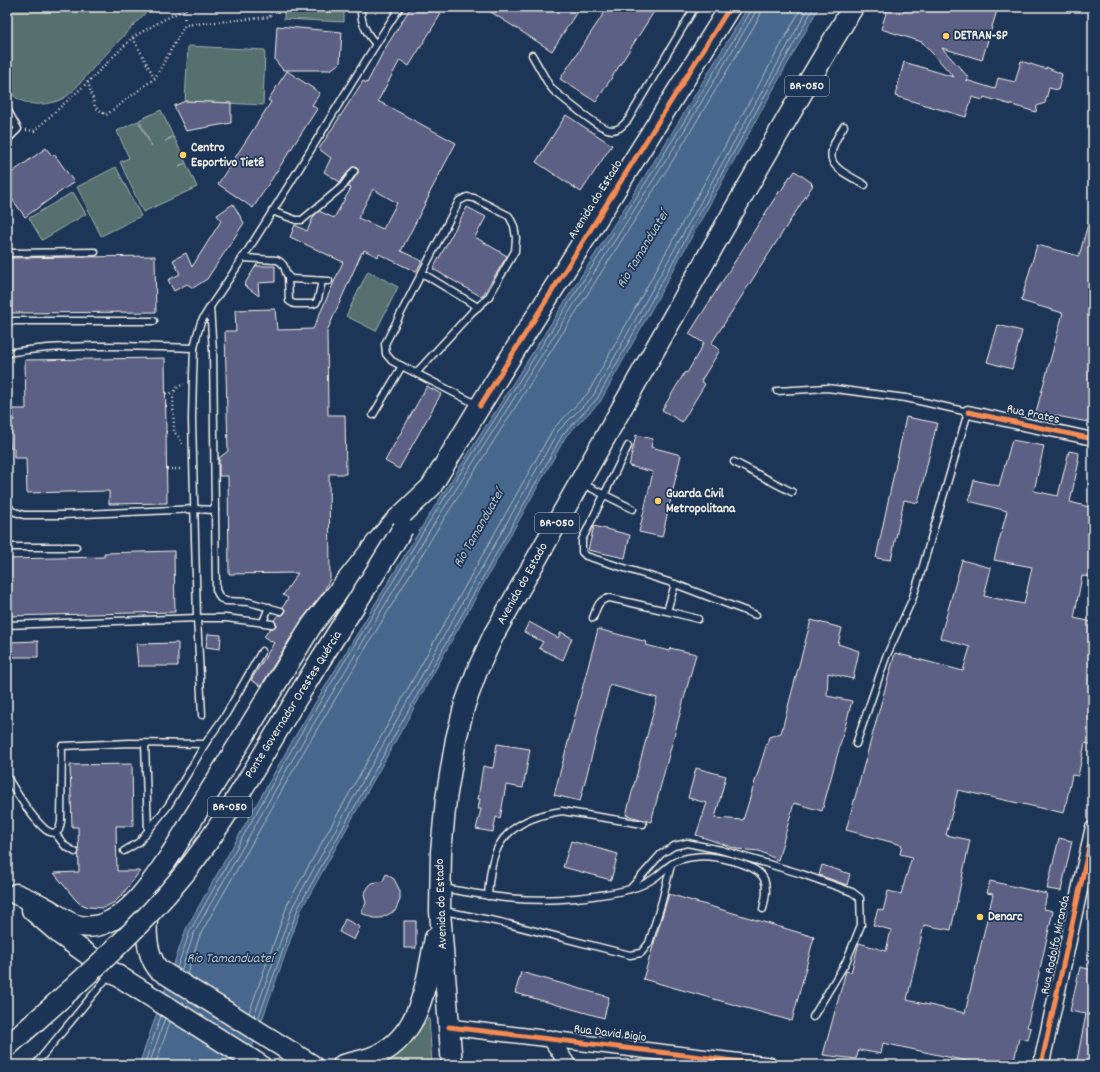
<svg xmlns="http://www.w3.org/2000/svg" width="1100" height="1072" viewBox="0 0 1100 1072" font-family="Dekko,sans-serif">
  <rect width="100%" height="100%" fill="#1d3557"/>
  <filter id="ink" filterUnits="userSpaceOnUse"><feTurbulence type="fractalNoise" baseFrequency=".025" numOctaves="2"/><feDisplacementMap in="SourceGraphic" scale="8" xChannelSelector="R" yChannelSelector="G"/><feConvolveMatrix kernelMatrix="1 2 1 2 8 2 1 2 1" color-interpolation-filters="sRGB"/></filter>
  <g filter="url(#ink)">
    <g fill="#54706e" stroke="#a4b0ab">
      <path d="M7 7H151C132 27 113 47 94 67 86 76 77 88 67 96 49 108 19 108 7 88Z"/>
      <polygon points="284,7 344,7 344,22 284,19"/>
      <polygon points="188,46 265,50 263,105 185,101"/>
      <polygon points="161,110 173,136 165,141 174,137 186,163 179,166 186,163 197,187 143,212 120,162 129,158 117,131 138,121 152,147 139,120"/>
      <polygon points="116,167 141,216 101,236 77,187"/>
      <polygon points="73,192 86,214 42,240 29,218"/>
      <polygon points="368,271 398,287 376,331 346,316"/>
      <polygon points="429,1018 432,1065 376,1065 406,1046"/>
    </g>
    <polygon fill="#46678c" stroke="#8c9eb1" points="748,7 819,7 600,402 566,436 301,910 246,1065 139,1065 186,929 294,738 423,525 667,141"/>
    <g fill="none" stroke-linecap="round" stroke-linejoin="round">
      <g stroke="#aebac3" stroke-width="1">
        <polyline points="177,968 190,931 297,740 426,527 671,143 751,11 751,7"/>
        <polyline points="181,971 194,933 302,743 430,530 675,146 755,13 756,7"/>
        <polyline points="187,974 200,935 307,746 435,533 680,149 760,16 762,7"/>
        <polyline points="249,1013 288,903 553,429 588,393 802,7"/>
        <polyline points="254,1016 293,906 558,431 593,396 809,7"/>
        <polyline points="258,1019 298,908 563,434 597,399 814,7"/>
        <polyline points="144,1065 161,1016"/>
        <polyline points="149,1065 165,1018"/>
        <polyline points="155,1065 170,1022"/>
      </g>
    </g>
    <g fill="#5c6084" stroke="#f4f1e8" fill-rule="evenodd">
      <path d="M411 7H430L441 14 409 66 400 60 378 101 456 143 428 196H429L401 251 422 261 416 272 379 254 378 257 364 250 363 253 362 252 327 331 328 415H345L346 474H329L330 579 323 593 302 619 261 686 251 680 274 643 264 637 270 628H273L276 626V623L274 620 278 615H282L285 613V610L283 607 288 598 283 595 298 573 229 574 228 476H219V458L228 451 225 331H236L235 310 275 309 277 330 313 329 343 262 290 237 295 225 307 231 314 216 319 211 334 218 351 188 348 187 358 173V169L355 167H352L340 182 324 172 331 158 319 149 363 81 367 83 384 50ZM373 189 397 203 383 229 358 218Z"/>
      <polygon points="483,7 580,7 552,51"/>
      <polygon points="608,7 657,7 596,102 560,79"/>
      <polygon points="888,7 998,7 982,60 942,48 969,78 966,80 995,89 998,78 1015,82 1021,61 1046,69 1046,67 1062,74 1058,90 1049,88 1045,103 1037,106 1036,112 984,97 983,100 972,97 966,117 895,96 904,62 954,77 922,42 881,29"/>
      <polygon points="277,26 342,32 340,63 330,70 283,70 275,60"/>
      <polygon points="287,71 320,93 312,105 317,109 253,208 218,184 271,102 268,100"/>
      <polygon points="185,101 231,103 231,123 186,131 174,106"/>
      <polygon points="566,115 612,145 581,192 536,162"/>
      <polygon points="46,148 52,156 54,154 74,182 25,217 7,192 7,176"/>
      <polygon points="795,171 812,183 811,184 813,185 711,344 720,350 701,381 705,384 682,422 662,410 685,372 687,373 704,343 689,334 780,190 781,191 790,176 791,177"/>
      <polygon points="233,204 244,223 207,279 193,288 187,284 174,291 168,280 180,274 173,260 186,253 192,267 221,221 217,215"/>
      <polygon points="467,207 486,217 475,237 507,256 482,297 433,269"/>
      <polygon points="1090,217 1093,218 1093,423 1036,412 1063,313 1021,301 1037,245 1079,256"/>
      <polygon points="155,256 156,312 7,313 7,258"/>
      <polygon points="257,264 257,266 275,266 275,282 258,283 259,296 244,285"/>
      <polygon points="998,325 1022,331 1012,369 987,362"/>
      <polygon points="165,358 167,503 109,504 109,491 27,493 26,458 14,458 14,448 10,448 8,431 10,420 14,420 13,409 26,409 25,360"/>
      <polygon points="427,386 441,394 399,469 385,461"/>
      <polygon points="906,417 937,423 918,503 904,500 891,560 876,558"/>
      <polygon points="636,435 653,439 651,447 681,455 662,537 639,532 653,472 629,466"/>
      <polygon points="1012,440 1044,446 1034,491 1058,496 1069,451 1079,453 1078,461 1079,461 1070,502 1093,508 1093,574 1090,574 1090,577 1082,576 1074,618 1093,622 1093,745 1085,743 1078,776 1072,775 1064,813 958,790 946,835 970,840 951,930 924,925 907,1000 965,1013 993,894 987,893 990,881 1047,894 1044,909 1053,911 1027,1027 1031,1028 1028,1040 1019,1038 1013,1065 985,1065 883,1043 881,1054 859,1050 856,1059 823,1055 846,971 851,972 859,943 886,951 891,930 873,925 878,909 883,911 888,891 901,894 912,857 900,854 902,845 846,830 895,653 963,671 970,647 940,638 962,560 991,568 984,596 1024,604 1032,567 994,560 1007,511 969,501 974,480 999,486"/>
      <polygon points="594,526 630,535 625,558 588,550"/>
      <polygon points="174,551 175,612 7,616 7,559 104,557 104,553"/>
      <polygon points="811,620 842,628 838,644 859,651 853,679 828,673 827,696 852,701 822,811 794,803 778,860 759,851 737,849 696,835 707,803 688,798 696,768 726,776 715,818 743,820 769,737 781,733"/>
      <polygon points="529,622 558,638 561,632 572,638 563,660 539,648 543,642 524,632"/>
      <polygon points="598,629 647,642 646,645 669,651 670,648 696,654 651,822 626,815 657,698 610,685 580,801 554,795"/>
      <polygon points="208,634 221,635 220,649 206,647"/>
      <polygon points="38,641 38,657 10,657 10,642"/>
      <polygon points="178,643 178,666 138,666 136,644"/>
      <polygon points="497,744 530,749 523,788 506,785 500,819 496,817 493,832 476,829 481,809 478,809 480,799 478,799 483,766 493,768"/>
      <polygon points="132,764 133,826 116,826 117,871 140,871 122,895 115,902 103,908 88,907 79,903 75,899 54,873 79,872 78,827 72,827 70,765"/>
      <polygon points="1059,838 1072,841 1061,891 1047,889"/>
      <polygon points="571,841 618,854 611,880 563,867"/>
      <polygon points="822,865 850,874 847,885 819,875"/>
      <polygon points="386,874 394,879 400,891 400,900 395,911 381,918 374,918 361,913 366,903 364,894 369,886 372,883 383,881"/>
      <polygon points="669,894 814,937 792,1021 643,979"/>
      <polygon points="345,919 360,927 354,940 339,932"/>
      <rect x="404" y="921" width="12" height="27"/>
      <polygon points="1080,967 1093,970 1093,1065 1076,1065 1086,1014 1070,1011"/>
      <polygon points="521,972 609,997 604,1018 515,993"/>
    </g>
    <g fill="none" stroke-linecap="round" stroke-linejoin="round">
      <defs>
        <g id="service">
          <path d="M361 7C360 22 366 33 375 43"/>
          <path d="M532 55 549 85 554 91C566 100 599 130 612 130 620 130 623 125 628 120L695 7"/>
          <polyline points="7,109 18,129 7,140"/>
          <path d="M844 126C820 163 832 166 865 185"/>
          <polyline points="272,211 296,220 302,220 343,186 354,171"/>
          <polyline points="7,253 95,252"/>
          <path d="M242 258 277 260C289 265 282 275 292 279L329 281"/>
          <polyline points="422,273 478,307"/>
          <polyline points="288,277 289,301 294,304 313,304 316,303 318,299 322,281"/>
          <polyline points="210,307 213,351 216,590 220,598 226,601 249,602 281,611"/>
          <polyline points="7,321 154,321"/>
          <path d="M7 353C69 343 132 346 194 348"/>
          <polyline points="416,373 472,312 488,298 515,251 516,238 514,226 509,216 474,198 467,197 459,201 385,344 386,354 392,361 478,405"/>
          <polyline points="777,391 827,388 906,398 968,412 922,569 912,600 886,657 856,744"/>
          <polyline points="373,415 402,366"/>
          <polyline points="628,446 582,540 582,552 586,556 675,584 756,615"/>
          <polyline points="734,462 792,492"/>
          <polyline points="583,484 633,509"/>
          <polyline points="7,505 12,511 24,515 62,515 195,509 215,510"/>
          <polyline points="7,547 76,547"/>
          <polyline points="675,584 667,611 698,619"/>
          <path d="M593 618C597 608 598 599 610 598L667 611"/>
          <polyline points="263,622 269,607"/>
          <path d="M272 624 226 618H197L192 419 193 376 194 348 197 335 201 322 210 307C278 209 335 106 400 7"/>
          <polyline points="7,625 197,618 202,715"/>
          <polyline points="145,744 148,830"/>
          <path d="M7 777C16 792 32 819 46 830 49 832 52 833 55 833L59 830 61 822 62 746 130 743 205 744 226 714 262 651"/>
          <polyline points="55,833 65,846 75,852"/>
          <polyline points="124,851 139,842 168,806 194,763 205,744"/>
          <path d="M444 888C491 897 528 903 576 898 594 896 613 894 630 889 640 887 649 882 657 876 664 870 671 863 679 860 684 859 689 857 694 857 710 854 757 863 764 879 768 889 765 900 763 909"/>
          <polyline points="630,889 661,854 674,846 687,843 721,850 802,874 852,892 860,898 861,925 846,962 813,1017"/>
          <path d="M488 896C489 882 490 867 495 854 505 826 535 815 562 811L643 824"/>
          <polyline points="444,911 500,922 630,955 641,953 649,943 662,901 671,865"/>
          <polyline points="35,1065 110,974"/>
          <polyline points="554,1065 562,1057"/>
        </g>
        <g id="minor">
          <polyline points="968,412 1093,439"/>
          <polyline points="669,1065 672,1053"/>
        </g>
        <g id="tertiary">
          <polyline points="449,1027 769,1065"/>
          <polyline points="550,1038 568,1065"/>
          <polyline points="1041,1065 1093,829"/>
        </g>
        <g id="trunk">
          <path d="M16 894C25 898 35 902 44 907 55 912 65 922 76 925 119 937 153 881 173 851L312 625 378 541 395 521 431 487 480 406 730 7"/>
          <path d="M148 903C146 925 144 951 158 969L312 1065"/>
          <polyline points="32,910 61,935 112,972 260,1065"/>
          <path d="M343 1065C352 1063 361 1061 370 1058 421 1040 426 983 435 938"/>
          <path d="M452 1065 440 911 441 852 446 799 456 739 465 704 477 671 494 634C613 425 729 214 853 7"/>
        </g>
      </defs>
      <use href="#service" stroke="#f4f1e8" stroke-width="9"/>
      <use href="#minor" stroke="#f4f1e8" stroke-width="15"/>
      <use href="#tertiary" stroke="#f4f1e8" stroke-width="18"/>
      <use href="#trunk" stroke="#f4f1e8" stroke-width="23"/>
      <g stroke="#f4f1e8" stroke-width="2.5" stroke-dasharray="1 3" stroke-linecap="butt">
        <polyline points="190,7 165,19 133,37 88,82 95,107 106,115 155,78 185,25 270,17 271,7"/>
        <polyline points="184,10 185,25"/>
        <polyline points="133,38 154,77"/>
        <polyline points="26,130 34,131 88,82"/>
        <polyline points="166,393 173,393"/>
        <polyline points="166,406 173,406"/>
        <polyline points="166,432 174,432"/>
        <polyline points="182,444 179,437 174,432 173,393 178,387 184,384"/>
        <polyline points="167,469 184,469"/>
      </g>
      <use href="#service" stroke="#1d3557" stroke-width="6"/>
      <use href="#minor" stroke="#1d3557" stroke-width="12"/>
      <use href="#tertiary" stroke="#1d3557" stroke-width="15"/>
      <use href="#trunk" stroke="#1d3557" stroke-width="20"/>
      <defs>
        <path id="trunk-bridge" d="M7 1047C68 992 132 938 184 874 230 816 266 748 305 685 337 632 371 581 403 528"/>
      </defs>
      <use href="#trunk-bridge" stroke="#f4f1e8" stroke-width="23" stroke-linecap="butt"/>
      <use href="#trunk-bridge" stroke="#1d3557" stroke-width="20"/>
      <defs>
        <g id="cycleway">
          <polyline points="480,406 730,7"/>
          <polyline points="968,412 1093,439"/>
          <polyline points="449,1027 769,1065"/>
          <polyline points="1041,1065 1093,829"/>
        </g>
      </defs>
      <use href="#cycleway" stroke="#1d3557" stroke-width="8"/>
      <use href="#cycleway" stroke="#f68b52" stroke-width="5"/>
    </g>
  </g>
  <g fill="#ffd166" stroke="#1d3557" stroke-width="1.5">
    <circle cx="946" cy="36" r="4"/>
    <circle cx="183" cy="155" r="4"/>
    <circle cx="658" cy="501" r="4"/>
    <circle cx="980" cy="917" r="4"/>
  </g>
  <g text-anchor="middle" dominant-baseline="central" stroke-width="3.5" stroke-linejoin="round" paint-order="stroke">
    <g fill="#1d3557" stroke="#b4b9bc" stroke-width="1">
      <rect x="785" y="76" width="44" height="20" rx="3"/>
      <rect x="535" y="513" width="44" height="20" rx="3"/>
      <rect x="208" y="797" width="44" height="20" rx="3"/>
    </g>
    <g font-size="12" font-weight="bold" fill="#f4f1e8">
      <text x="807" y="86">BR-050</text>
      <text x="557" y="523">BR-050</text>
      <text x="230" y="807">BR-050</text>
    </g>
    <g font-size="13" font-weight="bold" fill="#f4f1e8" stroke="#1d3557" text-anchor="start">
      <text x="954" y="36">DETRAN-SP</text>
      <text x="191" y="148">Centro<tspan x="191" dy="15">Esportivo Tietê</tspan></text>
      <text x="666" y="494">Guarda Civil<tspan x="666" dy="15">Metropolitana</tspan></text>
      <text x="988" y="917">Denarc</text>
    </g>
    <g font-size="13" fill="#f4f1e8" stroke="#1d3557">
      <text transform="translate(596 200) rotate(-58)">Avenida do Estado</text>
      <text transform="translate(1033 415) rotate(12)">Rua Prates</text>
      <text transform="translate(523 584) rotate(-61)">Avenida do Estado</text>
      <text transform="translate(294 705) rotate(-58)">Ponte Governador Orestes Quércia</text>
      <text transform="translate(442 904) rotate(-92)">Avenida do Estado</text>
      <text transform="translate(1056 945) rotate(-78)">Rua Rodolfo Miranda</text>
      <text transform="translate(610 1034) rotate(7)">Rua David Bigio</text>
    </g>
    <g font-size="14" font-style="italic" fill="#b7c1c8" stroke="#1d3557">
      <text transform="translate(643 250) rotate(-59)">Rio Tamanduateí</text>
      <text transform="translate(479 529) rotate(-60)">Rio Tamanduateí</text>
      <text x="230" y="959">Rio Tamanduateí</text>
    </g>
  </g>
  <rect width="1100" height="1072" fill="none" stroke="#1d3557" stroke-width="24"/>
  <rect x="12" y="12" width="1076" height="1048" fill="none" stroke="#f4f1e8" stroke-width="1.5" filter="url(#ink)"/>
</svg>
